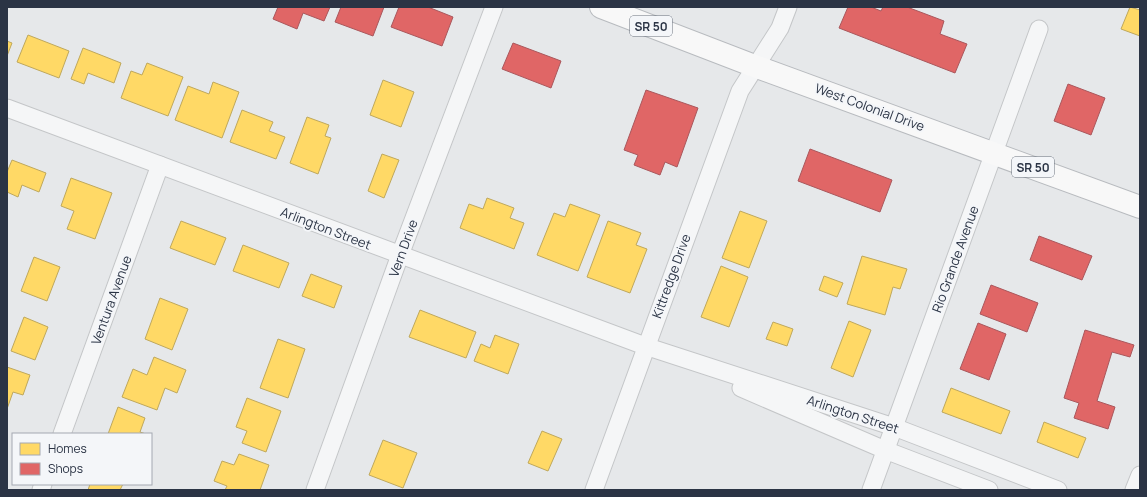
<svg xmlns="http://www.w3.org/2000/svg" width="1147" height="497" viewBox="0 0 1147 497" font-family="Manrope,sans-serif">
  <rect width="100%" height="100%" fill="#e6e8ea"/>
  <g fill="#ffd966" stroke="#bfa85c">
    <polygon points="1130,7 1140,10 1140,36 1121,29"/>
    <polygon points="28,35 69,51 59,78 17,62"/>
    <polygon points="7,41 12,43 7,56"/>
    <polygon points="83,48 121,63 114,83 88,73 84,84 71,79"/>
    <polygon points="147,63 183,77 168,116 121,98 131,71 142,75"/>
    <polygon points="383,80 414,92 401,127 370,115"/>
    <polygon points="213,82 239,92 222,138 175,120 188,86 209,94"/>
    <polygon points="242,110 273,122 269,131 285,137 276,159 230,142"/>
    <polygon points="307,117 329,125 325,136 331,138 318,174 290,163"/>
    <polygon points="382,154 399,160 384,198 368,191"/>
    <polygon points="12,160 46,173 39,192 22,185 18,197 7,192 7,172"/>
    <polygon points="71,178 112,193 95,239 67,229 74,211 61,206"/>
    <polygon points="487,198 514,208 510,218 524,223 514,249 460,228 469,204 483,209"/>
    <polygon points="570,204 600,215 578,271 537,255 554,213 565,217"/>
    <polygon points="740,211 767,221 749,268 722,258"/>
    <polygon points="181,221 226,238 215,265 170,248"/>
    <polygon points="608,221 641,233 636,245 647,249 630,293 587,277"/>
    <polygon points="243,245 289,263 279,288 233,271"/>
    <polygon points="862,256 907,269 900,289 893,287 885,315 847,304"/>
    <polygon points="34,257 60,267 47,301 21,291"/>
    <polygon points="721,266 748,277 729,327 701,317"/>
    <polygon points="311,274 342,286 334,308 302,296"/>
    <polygon points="824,276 843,283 837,297 819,290"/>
    <polygon points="160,298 188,309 172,350 145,339"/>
    <polygon points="420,310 476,332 466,358 409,337"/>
    <polygon points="24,317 48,327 35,360 11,351"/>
    <polygon points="849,321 871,330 853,377 831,368"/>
    <polygon points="773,322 793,329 787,346 766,339"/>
    <polygon points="495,335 519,344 508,374 474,361 481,344 490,348"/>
    <polygon points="278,339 305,349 288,398 260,388"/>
    <polygon points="154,357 186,370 177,393 165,388 157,410 122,397 133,369 147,375"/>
    <polygon points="7,367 30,375 23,395 13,392 7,409"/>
    <polygon points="951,388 1010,411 1001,434 942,412"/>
    <polygon points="247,398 281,411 266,452 242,443 247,431 236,427"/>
    <polygon points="118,407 145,418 140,432 146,434 108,434"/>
    <polygon points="1044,422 1086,438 1078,458 1037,442"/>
    <polygon points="542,431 562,439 548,471 528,463"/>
    <polygon points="383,440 417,453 403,488 369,475"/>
    <polygon points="239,454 269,465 260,490 225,490 227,486 214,481 222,461 234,465"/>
    <polygon points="90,484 123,484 120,490 88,490"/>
  </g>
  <g fill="#e06666" stroke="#aa575c">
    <polygon points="278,7 330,7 324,21 303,13 297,29 273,19"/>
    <polygon points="341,7 384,7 373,36 335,22"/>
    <polygon points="399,7 428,7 453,17 442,46 391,27"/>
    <polygon points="848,7 871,7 881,11 883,7 907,7 944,21 940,34 967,44 955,73 839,28"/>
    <polygon points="513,43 561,61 551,88 502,69"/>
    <polygon points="1068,84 1105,98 1091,135 1054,121"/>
    <polygon points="646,90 698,108 677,167 665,162 660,175 634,165 638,155 624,150"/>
    <polygon points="810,149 892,180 880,212 798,181"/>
    <polygon points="1039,236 1092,256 1082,280 1030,260"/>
    <polygon points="991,285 1038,303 1027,332 980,314"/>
    <polygon points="978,323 1006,334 989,380 960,369"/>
    <polygon points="1085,330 1134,345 1130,357 1112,352 1097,401 1115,407 1108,429 1074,418 1079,403 1064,398"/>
  </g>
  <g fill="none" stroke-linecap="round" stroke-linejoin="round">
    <defs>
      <g id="street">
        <polyline points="7,108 645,346 894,427 1058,490"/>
        <polyline points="741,388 885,450 989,490"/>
        <polyline points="62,434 160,165"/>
        <polyline points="41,490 43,484"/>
        <polyline points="315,490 400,255 494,7"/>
        <polyline points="594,490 740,91 780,28 788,7"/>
        <polyline points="871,490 1039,29"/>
        <polyline points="1134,490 1140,475"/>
      </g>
      <polyline id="highway" points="601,7 757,67 1140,207"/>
    </defs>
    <use href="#street" stroke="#c4c6c8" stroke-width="19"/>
    <use href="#highway" stroke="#b8bbbf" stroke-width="24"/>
    <use href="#street" stroke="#f5f6f7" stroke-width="17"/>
    <use href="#highway" stroke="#f8f8f8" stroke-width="22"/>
  </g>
  <g text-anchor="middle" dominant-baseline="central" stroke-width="4" stroke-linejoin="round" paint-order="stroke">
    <g fill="#f4f6f9" stroke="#676e7b" stroke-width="1">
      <rect x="630" y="16" width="42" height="20" rx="3"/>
      <rect x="1012" y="157" width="42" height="20" rx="3"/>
    </g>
    <g font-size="12" font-weight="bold" fill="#2b3445">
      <text x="651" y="26">SR 50</text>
      <text x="1033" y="167">SR 50</text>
    </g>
    <g font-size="13" fill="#2b3445" stroke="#f4f6f9">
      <text transform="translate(870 107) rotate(20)">West Colonial Drive</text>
      <text transform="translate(326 228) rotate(21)">Arlington Street</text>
      <text transform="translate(403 248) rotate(-70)">Vern Drive</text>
      <text transform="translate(955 259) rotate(-70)">Rio Grande Avenue</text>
      <text transform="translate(671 276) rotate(-70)">Kittredge Drive</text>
      <text transform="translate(111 300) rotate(-70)">Ventura Avenue</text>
      <text transform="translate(853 414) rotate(18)">Arlington Street</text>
    </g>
  </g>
  <rect width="1147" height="497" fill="none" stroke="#2b3445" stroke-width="16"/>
  <rect x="12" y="433" width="140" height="52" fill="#f4f6f9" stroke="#a4a8b1"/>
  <rect x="20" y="443" width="20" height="12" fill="#ffd966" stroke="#a4a8b1"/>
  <text x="48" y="453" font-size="12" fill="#2b3445">Homes</text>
  <rect x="20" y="463" width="20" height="12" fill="#e06666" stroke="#a4a8b1"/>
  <text x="48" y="473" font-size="12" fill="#2b3445">Shops</text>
</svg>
